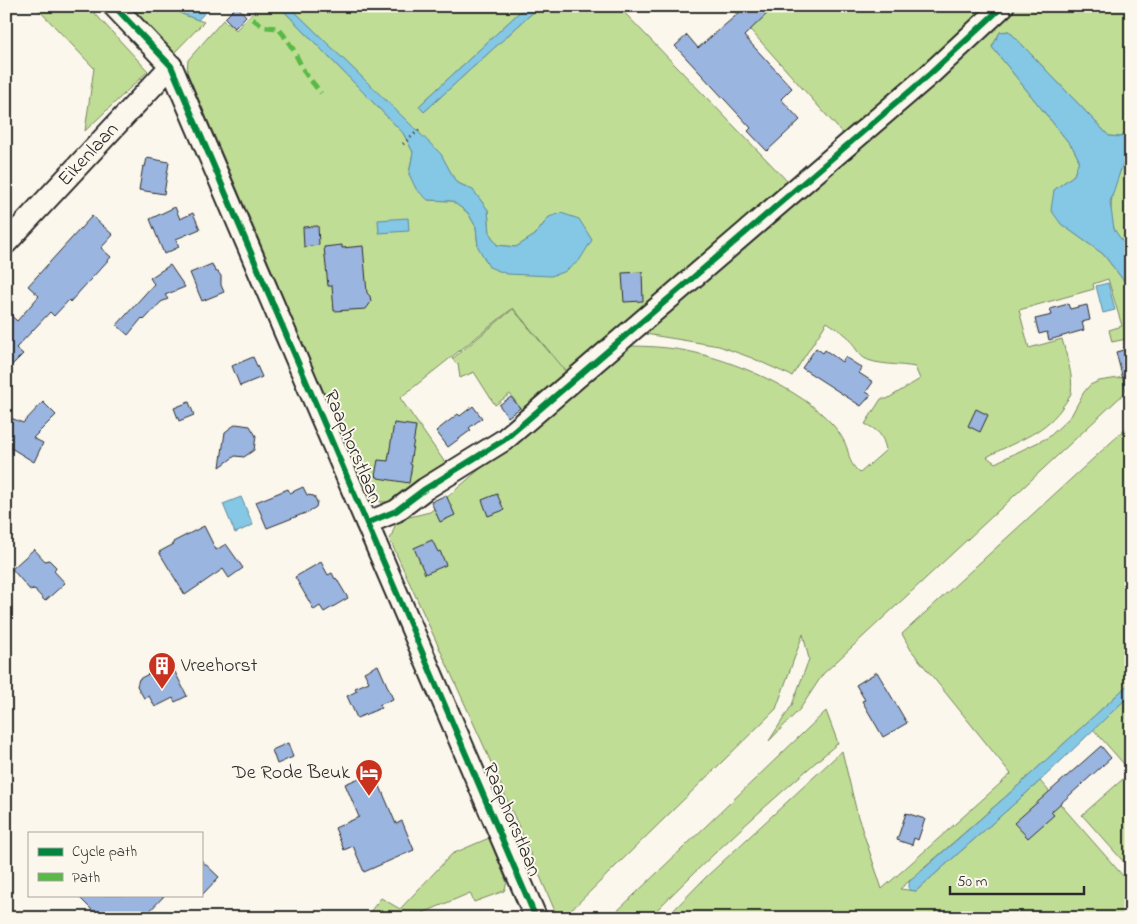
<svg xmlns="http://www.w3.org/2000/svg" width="1137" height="924" viewBox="0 0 1137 924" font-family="'Indie Flower',sans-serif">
  <rect width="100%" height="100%" fill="#fbf7ec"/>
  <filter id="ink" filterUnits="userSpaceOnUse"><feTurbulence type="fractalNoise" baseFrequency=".02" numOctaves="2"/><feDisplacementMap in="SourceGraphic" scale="10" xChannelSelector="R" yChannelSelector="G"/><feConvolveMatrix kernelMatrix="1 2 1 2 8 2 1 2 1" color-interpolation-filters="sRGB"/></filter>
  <g filter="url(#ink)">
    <g fill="#c0dd95" stroke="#768460">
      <polygon points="35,6 88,6 148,71 85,131 94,68"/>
      <polygon points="121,6 169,6 182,14 204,22 171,56"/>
      <polygon points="259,6 279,6 403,133 413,152 409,174 428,200 452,201 468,213 476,227 478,247 507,274 549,217 535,235 516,247 497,245 490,234 488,210 473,190 456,182 440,154 289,6 526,6 419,106 424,112 540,6 618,6 791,185 571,377 513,308 400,398 446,464 390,502 381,502 364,493 257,235 187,72 188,60 223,20 236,30"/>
      <polygon points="729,6 972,6 980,14 845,136"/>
      <path d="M1013 6H1131V128L1121 137 1109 136 1009 31 1000 32 992 47 1073 148 1079 160 1074 175 1054 190 1061 224 1103 254 1131 290V338L1112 342 1109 330 1122 326 1108 279 1093 284 1094 289 1019 310 1029 348 1062 339C1066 355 1074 376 1071 393 1069 399 1064 404 1061 409 1042 435 1013 442 987 457L995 463 1049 437 1071 416 1084 392 1090 385 1099 381 1131 376V387L823 674 800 709 769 741 792 705 809 659 803 634 776 709 563 918H558L483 744 390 540 397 520 430 512 590 374 626 346C646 346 667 347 687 351 733 360 801 389 832 424 837 429 842 437 845 443 851 457 847 461 860 473L886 450C883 435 878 430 865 424L881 399H887L920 379 915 367C901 364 875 365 864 358 855 351 853 342 847 336 841 331 833 326 827 322L792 376 752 358 719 346 639 333Z"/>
      <path d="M1131 155V254C1125 247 1116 237 1114 228 1106 206 1115 172 1131 155Z"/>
      <polygon points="513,309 570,377 524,419 518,412 521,409 510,394 495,405 474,372 460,378 458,364 452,359"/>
      <polygon points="1131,424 1131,682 1020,784 900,889 916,891 1040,781 1131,885 1131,918 666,918 706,877 842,751 858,817 882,889 1011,774 911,650 902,634"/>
      <polygon points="1131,694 1131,772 1093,729"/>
      <path d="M826 711 838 743C773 799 709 856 649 918H610Z"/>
      <polygon points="1131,772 1131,870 1082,815"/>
      <polygon points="489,838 507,883 504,891 474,902 470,893 418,915 416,918 365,918 381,898 400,909 452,854"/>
    </g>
    <g fill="#84c8e5" stroke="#60899b">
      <polygon points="169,6 189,6 198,9 201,6 211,6 198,20 182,14"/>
      <polygon points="279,6 289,6 441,154 456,182 473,190 488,210 490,234 497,245 516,247 535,235 549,217 561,213 579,219 592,240 579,261 564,272 551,276 507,274 489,267 478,247 476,227 468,213 452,201 428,200 416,189 409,174 413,152 403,133"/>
      <polygon points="526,6 540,6 424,112 419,106"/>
      <polygon points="1009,31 1109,136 1121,137 1131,128 1131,155 1123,163 1110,202 1114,229 1131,254 1131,290 1103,254 1061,224 1051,210 1054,190 1074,175 1079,160 1073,148 992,47 1000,32"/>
      <polygon points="408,218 409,231 379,233 378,220"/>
      <polygon points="1108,283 1115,310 1103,313 1096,286"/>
      <polygon points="241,497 253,525 235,533 223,504"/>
      <polygon points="1131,682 1131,694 1040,781 916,891 909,890 909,882 1020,784"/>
    </g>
    <g fill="#9bb5e1" stroke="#2b2b2b">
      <polygon points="237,6 246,16 235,28 225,18"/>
      <polygon points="747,6 775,6 744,36 792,88 781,99 800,120 767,151 748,131 751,128 675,46 687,35 698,48"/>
      <polygon points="147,158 169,162 164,194 139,190 143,166 145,167"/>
      <polygon points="175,207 180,219 193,213 200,229 176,239 179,247 164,254 150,219"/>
      <polygon points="92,216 113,235 101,248 111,257 70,302 69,300 54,316 50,312 16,348 23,354 6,371 6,311 17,321 39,296 28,286"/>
      <polygon points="318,226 319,245 304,247 303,227"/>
      <polygon points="342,245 342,248 363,246 367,293 370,296 371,302 366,309 334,311 332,286 328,286 324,247"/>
      <polygon points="212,264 215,271 218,272 221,276 221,285 224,292 202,301 190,273"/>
      <polygon points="170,265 185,287 165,295 168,299 161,302 144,320 142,318 128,335 117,325 154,284 150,278"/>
      <polygon points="642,272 643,301 624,302 622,273"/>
      <polygon points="1068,304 1070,309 1087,305 1090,320 1082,322 1084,330 1049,340 1047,332 1039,334 1035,319 1052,315 1050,309"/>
      <polygon points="816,348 823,353 825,350 842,362 845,357 862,368 859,373 873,382 866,392 871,395 861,406 802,368"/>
      <polygon points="1131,348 1131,390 1126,391 1116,352"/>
      <polygon points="253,357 262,377 240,386 232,366"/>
      <polygon points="511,397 520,408 508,417 499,405"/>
      <polygon points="43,402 56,415 33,438 43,443 34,462 6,445 6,429 11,418 23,423"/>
      <polygon points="189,402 194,415 179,421 174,408"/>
      <polygon points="473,406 482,418 469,428 471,430 448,447 436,431 458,414 460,416"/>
      <polygon points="976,409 988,415 980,432 968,426"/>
      <polygon points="394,423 416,426 410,464 412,465 409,483 378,478 378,477 375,476 378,460 388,461"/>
      <polygon points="236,424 250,426 256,436 254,450 244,457 235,456 220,467 225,432"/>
      <polygon points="303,487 307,495 314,496 317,502 316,507 308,512 267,528 256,502 288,489 290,493"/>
      <polygon points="497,494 504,510 488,516 482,500"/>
      <polygon points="446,495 455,515 440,522 431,502"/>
      <polygon points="204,526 216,550 226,544 243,568 229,578 223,569 185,595 159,552 174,544 173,542"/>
      <polygon points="432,540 438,552 440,551 446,565 425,574 414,548"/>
      <polygon points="34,549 45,561 49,560 56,567 54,571 65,583 45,601 34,589 30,590 12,569"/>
      <polygon points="321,562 328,575 332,573 335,579 336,578 348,598 324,612 320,606 314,610 295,577"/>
      <polygon points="166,665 167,668 172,666 187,696 175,702 173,698 155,707 149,696 144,698 137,686 139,679"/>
      <polygon points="378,665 393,699 379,705 381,708 357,718 347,696 357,691 355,688 369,682 364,672"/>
      <polygon points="877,672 907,723 883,737 862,701 865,700 856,685"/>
      <polygon points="288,743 293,757 277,764 272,750"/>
      <polygon points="1101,746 1111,758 1051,812 1054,815 1028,838 1014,823"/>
      <polygon points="374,772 396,824 402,821 414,850 364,872 353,846 344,850 335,828 359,817 345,784"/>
      <polygon points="906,813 925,819 918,840 914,838 912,845 897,840"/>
      <polygon points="201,860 219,877 201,896"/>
      <polygon points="77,895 165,895 143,918 100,918"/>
    </g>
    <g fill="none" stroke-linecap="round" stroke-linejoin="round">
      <defs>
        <g id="minor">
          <polyline points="114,6 171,66 536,918"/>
          <polyline points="6,243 171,66"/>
          <polyline points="367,523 396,511 425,489 504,440 930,74 1003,6"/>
        </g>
      </defs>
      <use href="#minor" stroke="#2b2b2b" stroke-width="25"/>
      <polyline stroke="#2b2b2b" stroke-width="3" stroke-dasharray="1 4" stroke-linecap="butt" points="403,144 419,130"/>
      <use href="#minor" stroke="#fbf7ec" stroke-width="21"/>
      <polyline stroke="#58b947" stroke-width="5" stroke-dasharray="10 5" stroke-linecap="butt" points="253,19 264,27 278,28 283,34 293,49 305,73 321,93"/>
      <defs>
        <g id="cycleway">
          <polyline points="114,6 171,66 536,918"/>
          <polyline points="367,523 396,511 425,489 504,440 930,74 1003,6"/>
        </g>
      </defs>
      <use href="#cycleway" stroke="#fbf7ec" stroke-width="9"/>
      <use href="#cycleway" stroke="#00873e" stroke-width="6"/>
    </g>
  </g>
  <defs>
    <symbol id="building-pin" viewBox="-11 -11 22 30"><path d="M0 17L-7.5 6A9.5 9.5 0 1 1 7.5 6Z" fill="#c8321e" stroke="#fbf7ec"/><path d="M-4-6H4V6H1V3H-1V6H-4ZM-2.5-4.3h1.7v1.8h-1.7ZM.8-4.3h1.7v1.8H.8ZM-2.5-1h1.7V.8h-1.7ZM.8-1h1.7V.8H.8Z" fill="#fff"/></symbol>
    <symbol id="hotel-pin" viewBox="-11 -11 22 30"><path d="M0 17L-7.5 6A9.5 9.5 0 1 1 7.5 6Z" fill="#c8321e" stroke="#fbf7ec"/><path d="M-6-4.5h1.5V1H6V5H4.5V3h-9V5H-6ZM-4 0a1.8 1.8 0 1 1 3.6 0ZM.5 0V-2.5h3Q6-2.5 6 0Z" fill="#fff"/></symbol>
  </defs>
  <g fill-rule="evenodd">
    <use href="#building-pin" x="146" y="650" width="32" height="43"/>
    <use href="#hotel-pin" x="353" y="757" width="32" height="43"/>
  </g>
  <g text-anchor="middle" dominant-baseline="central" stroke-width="4" stroke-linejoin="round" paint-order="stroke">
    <g font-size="20" fill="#2b2b2b" stroke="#fbf7ec">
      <text transform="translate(89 155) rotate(-47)">Eikenlaan</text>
      <text transform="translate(352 447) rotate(67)">Raaphorstlaan</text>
      <text transform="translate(511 820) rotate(67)">Raaphorstlaan</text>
    </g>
    <g font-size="20" fill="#2b2b2b" stroke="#fbf7ec" text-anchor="start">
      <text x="181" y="666">Vreehorst</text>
      <text x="350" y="773" text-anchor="end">De Rode Beuk</text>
    </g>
  </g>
  <rect width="1137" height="924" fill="none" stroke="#fbf7ec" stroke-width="25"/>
  <rect x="12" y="12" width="1112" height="899" fill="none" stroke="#2b2b2b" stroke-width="2" filter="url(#ink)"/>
  <rect x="28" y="832" width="175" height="65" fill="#fbf7ec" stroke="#a8a59f"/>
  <rect x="38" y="848" width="25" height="8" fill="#00873e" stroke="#a8a59f"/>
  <text x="72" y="856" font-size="15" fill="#2b2b2b">Cycle path</text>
  <rect x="38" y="873" width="25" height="8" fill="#58b947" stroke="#a8a59f"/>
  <text x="72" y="882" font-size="15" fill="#2b2b2b">Path</text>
  <path d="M950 886v8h134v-8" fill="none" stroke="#2b2b2b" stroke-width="2.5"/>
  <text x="957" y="886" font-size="15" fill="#2b2b2b" stroke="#fbf7ec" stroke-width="4" paint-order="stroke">50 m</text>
</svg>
